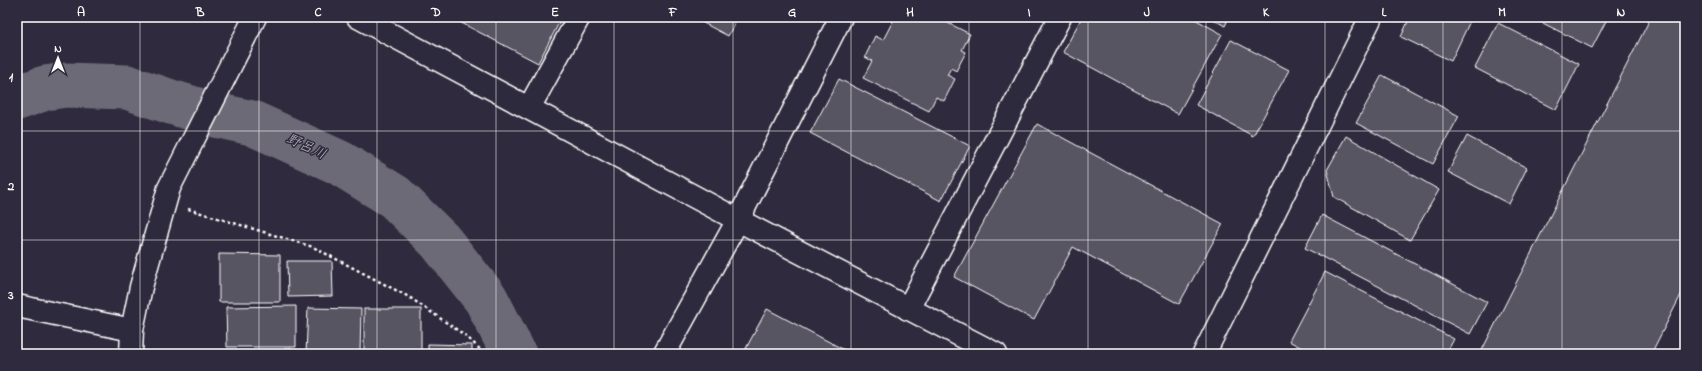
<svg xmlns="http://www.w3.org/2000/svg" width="1702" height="371" viewBox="0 0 1702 371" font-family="'Indie Flower','Klee One',sans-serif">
  <rect width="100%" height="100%" fill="#2f2a3d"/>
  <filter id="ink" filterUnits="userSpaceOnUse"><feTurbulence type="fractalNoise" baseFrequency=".025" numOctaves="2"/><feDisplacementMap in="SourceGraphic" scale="8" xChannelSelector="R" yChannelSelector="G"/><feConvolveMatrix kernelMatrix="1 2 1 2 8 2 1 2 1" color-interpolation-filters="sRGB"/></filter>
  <g filter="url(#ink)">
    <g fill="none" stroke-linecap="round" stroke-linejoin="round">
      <polyline stroke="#6d6a77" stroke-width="45" points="17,98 45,88 66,85 127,87 171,102 211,114 252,123 340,163 395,197 440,241 486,299 514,354"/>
    </g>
    <g fill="#595564" stroke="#fff">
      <polygon points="450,17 562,17 538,63"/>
      <polygon points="692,17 738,17 728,36"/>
      <polygon points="895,17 936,17 970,34 962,50 966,52 956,71 951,68 947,75 955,79 944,101 936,97 929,111 863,78 872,61 865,57 875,36 883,40"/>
      <polygon points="1082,17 1191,17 1222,34 1178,114 1063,52"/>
      <polygon points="1209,17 1229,17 1225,26"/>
      <polygon points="1410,17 1472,17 1451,61 1401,37"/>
      <polygon points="1531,17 1608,17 1592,48"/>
      <polygon points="1651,17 1674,17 1685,22 1685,287 1651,354 1480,354"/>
      <polygon points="1498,23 1579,64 1556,110 1475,68"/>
      <polygon points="1231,40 1289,70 1253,136 1196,105"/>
      <polygon points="1382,75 1459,116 1433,164 1356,123"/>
      <polygon points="839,79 970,146 941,201 810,133"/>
      <polygon points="1037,124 1223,224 1179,304 1073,247 1034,320 954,277"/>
      <polygon points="1346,136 1439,190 1410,240 1334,197 1327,170"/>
      <polygon points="1467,136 1527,168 1509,204 1448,172"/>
      <polygon points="1322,215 1487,302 1470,334 1305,248"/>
      <polygon points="219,254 280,255 280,302 219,302"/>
      <polygon points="287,261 332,261 333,296 288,297"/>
      <polygon points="1325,272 1454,339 1446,354 1313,354 1289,341"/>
      <polygon points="296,306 296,347 227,347 226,307"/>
      <polygon points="308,308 361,309 360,354 306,354"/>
      <rect x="364" y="309" width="57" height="45"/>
      <polygon points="767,309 852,354 743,354"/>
      <polygon points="428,344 472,345 472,354 428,354"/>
    </g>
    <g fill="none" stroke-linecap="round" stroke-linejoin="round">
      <defs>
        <g id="minor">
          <polyline points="358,17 738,220 996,354"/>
          <polyline points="529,108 579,17"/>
          <polyline points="17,306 132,330"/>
          <polyline points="908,309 1060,17"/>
          <polyline points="664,354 738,220 841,17"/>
          <polyline points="1204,354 1371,17"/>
        </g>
        <polyline id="tertiary" points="131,354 132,330 141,287 169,188 255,17"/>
      </defs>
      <use href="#minor" stroke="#fff" stroke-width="25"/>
      <use href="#tertiary" stroke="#fff" stroke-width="25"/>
      <polyline stroke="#fff" stroke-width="2.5" stroke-dasharray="3 3" stroke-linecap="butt" points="188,209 313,247 409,297 466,336 485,354"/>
      <use href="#minor" stroke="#2f2a3d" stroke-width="22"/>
      <use href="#tertiary" stroke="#2f2a3d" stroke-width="22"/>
    </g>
  </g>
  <path fill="none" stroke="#fff" stroke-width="1" stroke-opacity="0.55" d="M140 17V354M259 17V354M377 17V354M496 17V354M614 17V354M733 17V354M851 17V354M969 17V354M1088 17V354M1206 17V354M1325 17V354M1443 17V354M1562 17V354M17 131H1685M17 240H1685"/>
  <g text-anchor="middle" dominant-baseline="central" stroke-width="3" stroke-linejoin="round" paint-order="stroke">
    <g font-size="14" font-style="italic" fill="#b6b4bb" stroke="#2f2a3d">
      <text transform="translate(306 147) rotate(25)">野呂川</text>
    </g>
  </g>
  <rect width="1702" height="371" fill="none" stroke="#2f2a3d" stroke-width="44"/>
  <g transform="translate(58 58)" stroke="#2f2a3d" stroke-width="3" paint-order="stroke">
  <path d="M0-3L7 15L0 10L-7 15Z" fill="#ffffff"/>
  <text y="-6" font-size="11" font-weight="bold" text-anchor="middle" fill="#ffffff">N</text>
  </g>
  <rect x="22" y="22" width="1658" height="327" fill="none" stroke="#fff" stroke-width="1.5"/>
  <g font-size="13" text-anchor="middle" font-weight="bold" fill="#fff">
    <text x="81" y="16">A</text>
    <text x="200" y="16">B</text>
    <text x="318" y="16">C</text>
    <text x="436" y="16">D</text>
    <text x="555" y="16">E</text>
    <text x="673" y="16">F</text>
    <text x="792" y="16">G</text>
    <text x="910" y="16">H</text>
    <text x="1029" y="16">I</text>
    <text x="1147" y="16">J</text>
    <text x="1266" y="16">K</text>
    <text x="1384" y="16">L</text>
    <text x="1502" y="16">M</text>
    <text x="1621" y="16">N</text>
    <text x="11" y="81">1</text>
    <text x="11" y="190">2</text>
    <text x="11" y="299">3</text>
  </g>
</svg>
